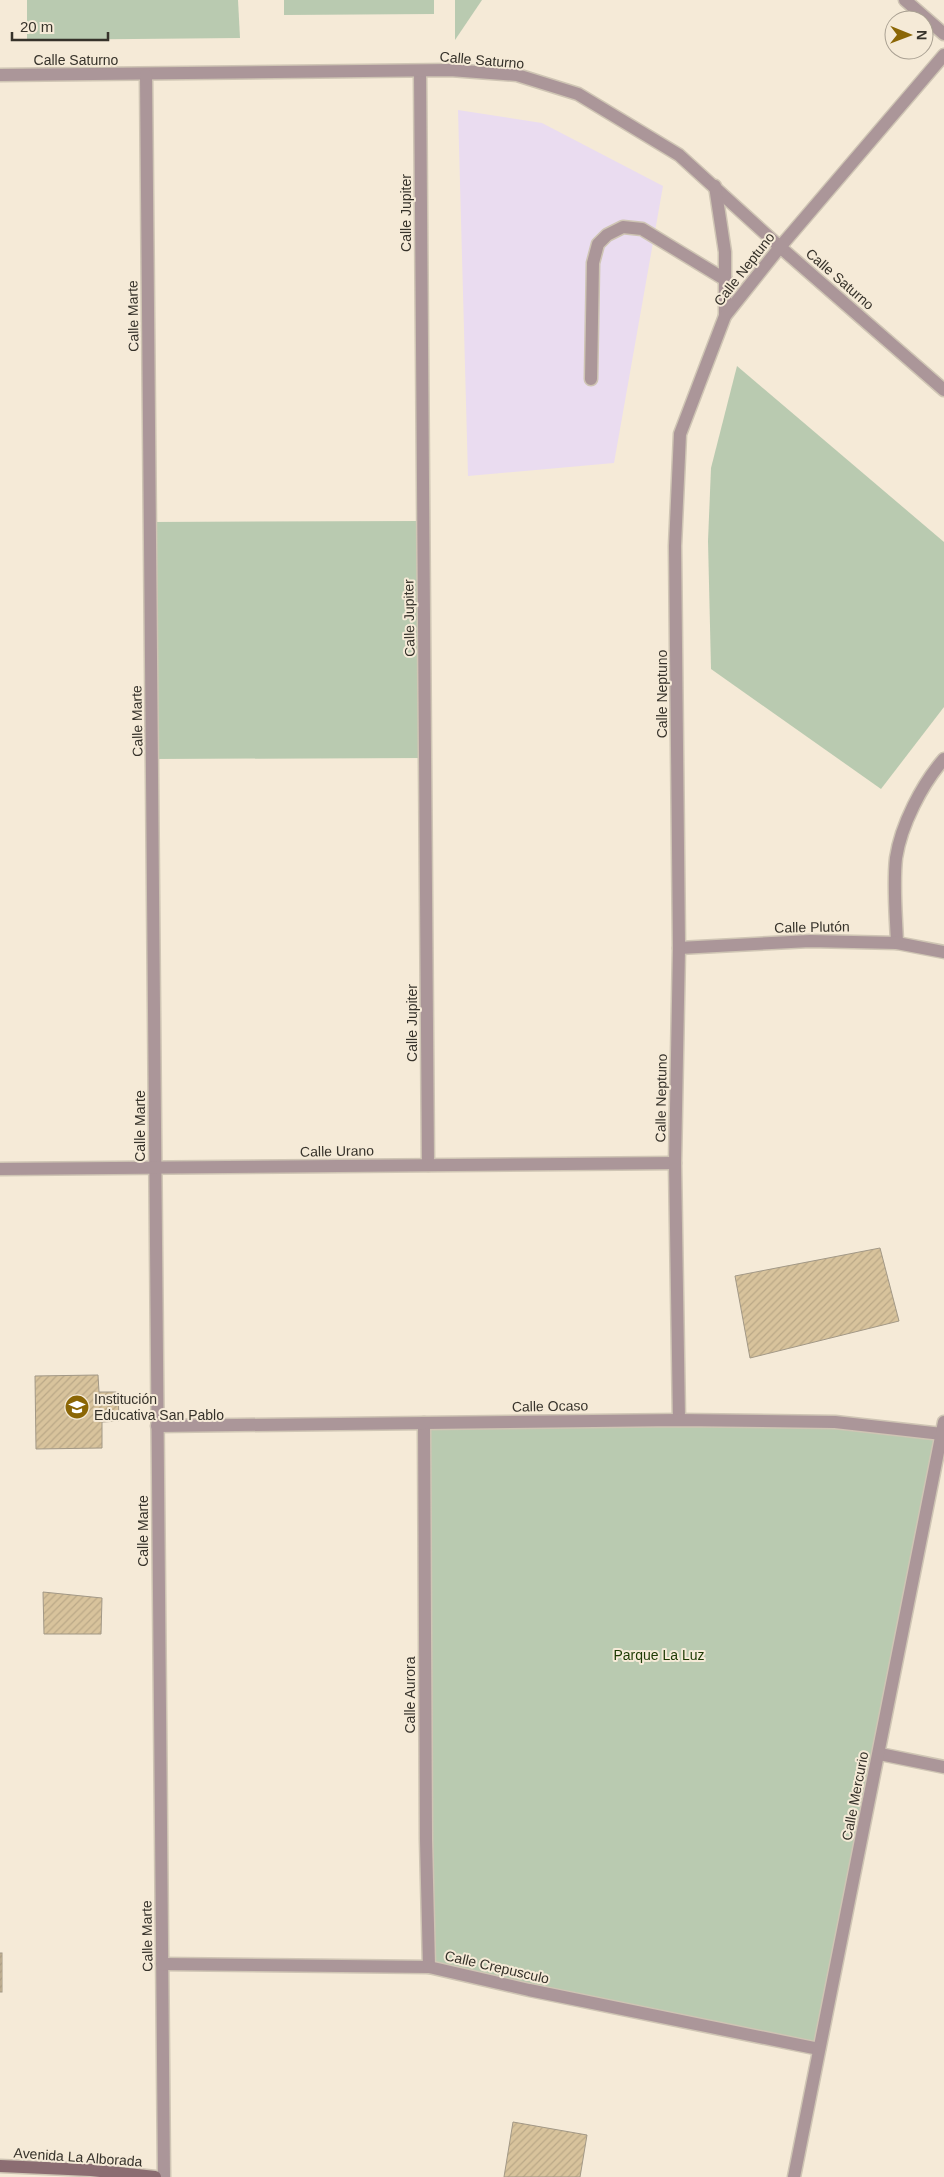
<svg xmlns="http://www.w3.org/2000/svg" width="944" height="2177" viewBox="0 0 944 2177" font-family="Helvetica,sans-serif">
  <defs>
    <pattern id="building-hatch" width="6" height="6" patternUnits="userSpaceOnUse" patternTransform="scale(1.25)"><rect width="6" height="6" fill="#d8c39c"/><path d="M-1 1l2-2M0 6l6-6M5 7l2-2" fill="none" stroke="#baa887"/></pattern>
  </defs>
  <rect width="100%" height="100%" fill="#f5ead7"/>
  <polygon fill="#eadcf0" points="458,110 542,123 663,186 614,463 468,476"/>
  <g fill="#b9cab0">
    <polygon points="27,0 238,0 240,38 27,40"/>
    <polygon points="284,0 434,0 434,14 284,15"/>
    <polygon points="455,0 482,0 455,40"/>
    <polygon points="737,366 944,542 944,707 881,789 711,669 708,541 711,468"/>
    <polygon points="423,521 426,758 152,759 150,522"/>
    <polygon points="679,1420 942,1434 819,2049 429,1967 424,1423"/>
  </g>
  <g fill="url(#building-hatch)" stroke="#a29886">
    <polygon points="880,1248 899,1321 750,1358 735,1276"/>
    <polygon points="98,1375 99,1392 118,1392 119,1421 102,1422 102,1448 36,1449 35,1376"/>
    <polygon points="43,1592 102,1598 101,1634 44,1634"/>
    <rect x="0" y="1953" width="2" height="39"/>
    <polygon points="513,2122 587,2135 580,2177 504,2177"/>
  </g>
  <g fill="none" stroke-linecap="round" stroke-linejoin="round">
    <defs>
      <polyline id="service" points="591,379 593,263 598,244 607,235 623,227 642,229 726,280"/>
      <polyline id="pedestrian" points="880,1754 944,1767"/>
      <g id="minor">
        <polyline points="905,0 944,34"/>
        <polyline points="420,71 428,1165"/>
        <polyline points="0,75 450,70 517,75 578,94 679,155 780,247 944,390"/>
        <polyline points="146,75 164,2177"/>
        <polyline points="715,186 725,252 725,316"/>
        <path d="M897 943C896 915 893 886 896 858 901 825 922 784 944 759"/>
        <polyline points="679,948 810,941 897,943 944,952"/>
        <polyline points="0,1169 675,1163"/>
        <polyline points="679,1420 675,1163 679,948 675,546 680,434 725,316 780,247 944,55"/>
        <polyline points="424,1423 426,1840 429,1967"/>
        <polyline points="157,1426 679,1420 835,1422 942,1434"/>
        <polyline points="162,1964 429,1967 529,1990 819,2049"/>
        <polyline points="794,2177 944,1422"/>
      </g>
      <polyline id="secondary" points="0,2166 91,2170 155,2177"/>
    </defs>
    <use href="#service" stroke="#cfc5b4" stroke-width="15"/>
    <use href="#pedestrian" stroke="#cfc5b4" stroke-width="15"/>
    <use href="#minor" stroke="#cfc5b4" stroke-width="15"/>
    <use href="#secondary" stroke="#cfc5b4" stroke-width="15"/>
    <use href="#service" stroke="#ab9699" stroke-width="12"/>
    <use href="#pedestrian" stroke="#ab9699" stroke-width="12"/>
    <use href="#minor" stroke="#ab9699" stroke-width="12"/>
    <use href="#secondary" stroke="#8b6d72" stroke-width="12"/>
  </g>
  <defs>
    <symbol id="school-disc" viewBox="-11 -11 22 22"><circle r="9.5" fill="#8b6605" stroke="#f5ead7"/><path d="M0-5L7-2L0 1L-7-2ZM-4 1L0 2.5L4 1V4Q0 6-4 4Z" fill="#fff"/></symbol>
  </defs>
  <g fill-rule="evenodd">
    <use href="#school-disc" x="63" y="1393" width="28" height="28"/>
  </g>
  <g text-anchor="middle" dominant-baseline="central" stroke-width="4" stroke-linejoin="round" paint-order="stroke">
    <g font-size="14" fill="#36322a" stroke="#f5ead7">
      <text x="76" y="60">Calle Saturno</text>
      <text transform="translate(482 60) rotate(5)">Calle Saturno</text>
      <text transform="translate(406 213) rotate(-90)">Calle Jupiter</text>
      <text transform="translate(744 269) rotate(-52)">Calle Neptuno</text>
      <text transform="translate(840 279) rotate(41)">Calle Saturno</text>
      <text transform="translate(133 316) rotate(-91)">Calle Marte</text>
      <text transform="translate(409 618) rotate(-91)">Calle Jupiter</text>
      <text transform="translate(662 694) rotate(-90)">Calle Neptuno</text>
      <text transform="translate(137 721) rotate(-91)">Calle Marte</text>
      <text transform="translate(812 927) rotate(-1)">Calle Plutón</text>
      <text transform="translate(412 1023) rotate(-90)">Calle Jupiter</text>
      <text transform="translate(661 1098) rotate(-89)">Calle Neptuno</text>
      <text transform="translate(140 1126) rotate(-90)">Calle Marte</text>
      <text transform="translate(337 1151) rotate(-1)">Calle Urano</text>
      <text transform="translate(550 1406) rotate(-1)">Calle Ocaso</text>
      <text transform="translate(143 1531) rotate(-90)">Calle Marte</text>
      <text transform="translate(410 1695) rotate(-90)">Calle Aurora</text>
      <text transform="translate(855 1796) rotate(-79)">Calle Mercurio</text>
      <text transform="translate(147 1936) rotate(-91)">Calle Marte</text>
      <text transform="translate(497 1967) rotate(13)">Calle Crepusculo</text>
      <text transform="translate(78 2157) rotate(4)">Avenida La Alborada</text>
    </g>
    <g font-size="14" fill="#36322a" stroke="#f5ead7" text-anchor="start">
      <text x="94" y="1399">Institución<tspan x="94" dy="16">Educativa San Pablo</tspan></text>
    </g>
    <g font-size="14" fill="#1d3a03" stroke="#f5ead7">
      <text x="659" y="1655">Parque La Luz</text>
    </g>
  </g>
  <g transform="translate(909 35) rotate(91)"><circle r="24" fill="#f5ead7" stroke="#a9a092"/>
  <path d="M0-4L9 19L0 12L-9 19Z" fill="#8b6605"/>
  <text y="-8" font-size="14" font-weight="bold" text-anchor="middle" fill="#36322a">N</text>
  </g>
  <path d="M12 32v8h96v-8" fill="none" stroke="#36322a" stroke-width="2.5"/>
  <text x="20" y="32" font-size="15" fill="#36322a" stroke="#f5ead7" stroke-width="4" paint-order="stroke">20 m</text>
</svg>
